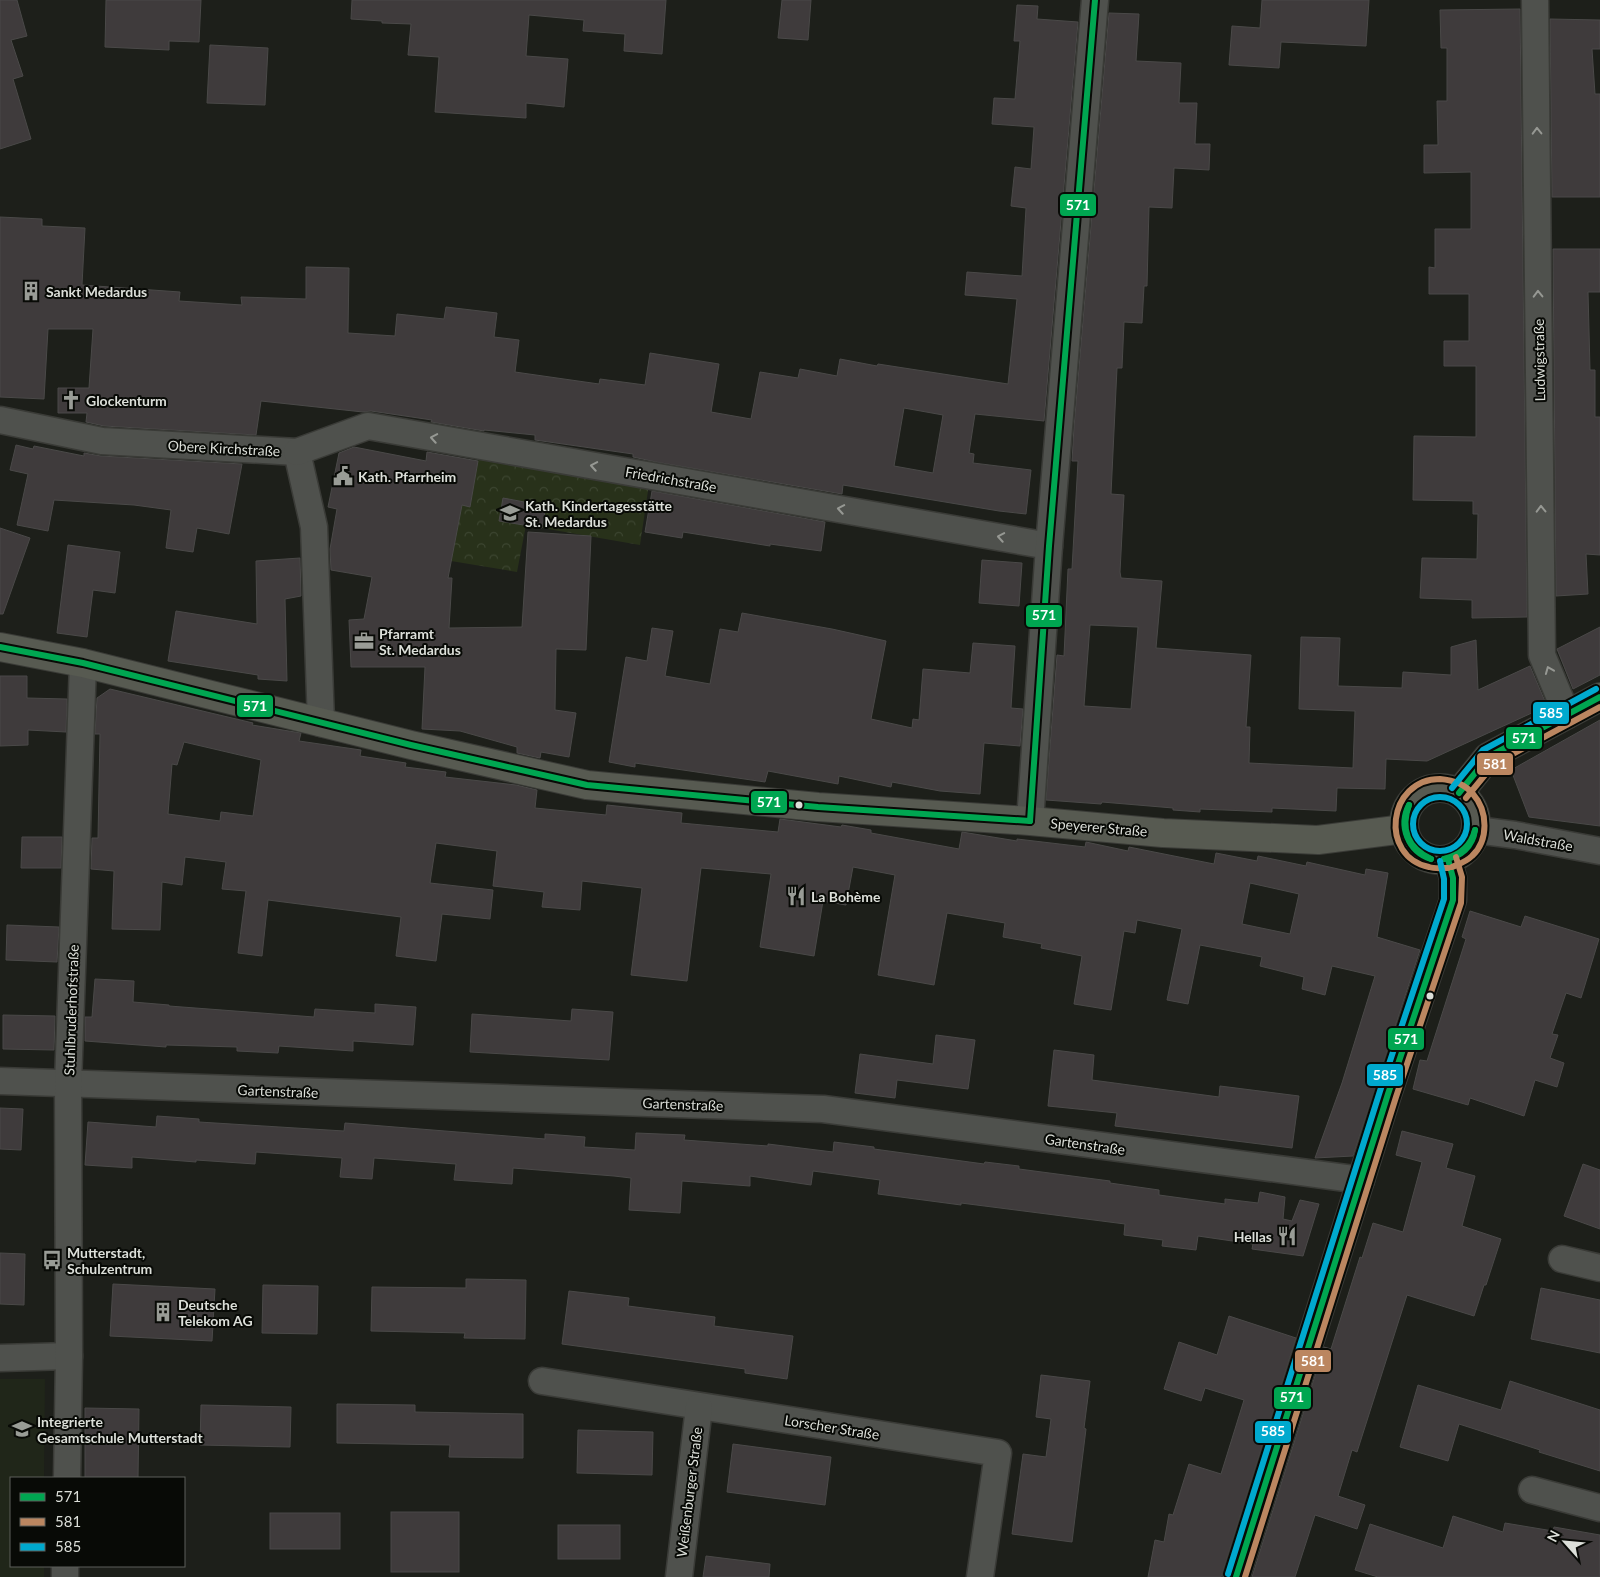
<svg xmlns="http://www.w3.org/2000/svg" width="1600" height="1577" viewBox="0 0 1600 1577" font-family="Lato,sans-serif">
  <defs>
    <pattern id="park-crowns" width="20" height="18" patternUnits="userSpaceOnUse" patternTransform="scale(1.25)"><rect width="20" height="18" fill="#28311a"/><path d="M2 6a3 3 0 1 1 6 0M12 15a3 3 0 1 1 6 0" fill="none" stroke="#3c4530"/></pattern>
  </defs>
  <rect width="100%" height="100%" fill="#1d1f1a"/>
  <polygon fill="#202619" points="0,1379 45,1379 44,1478 11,1478 11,1566 44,1566 44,1577 0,1577"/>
  <polygon fill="url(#park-crowns)" points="479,456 649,484 640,545 542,528 546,506 504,498 500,521 526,525 517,572 451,561 462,505 470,507"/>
  <g fill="#3f3b3c" stroke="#4a4948" fill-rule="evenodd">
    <polygon points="0,0 17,0 27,36 11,40 23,76 13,79 31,139 0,149"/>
    <polygon points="106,0 201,0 199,42 169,41 169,50 105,47"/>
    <polygon points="352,0 666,0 662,54 624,51 625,34 583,31 584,20 529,15 526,56 568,59 564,107 526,103 526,118 435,112 439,57 408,55 411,24 382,23 382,21 351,19"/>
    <polygon points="782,0 811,0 808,40 778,38"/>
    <polygon points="1262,0 1369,0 1366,46 1281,42 1279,68 1229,65 1232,26 1260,28"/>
    <path d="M1017 5 1038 6 1037 19 1078 22 1044 421 975 414 969 453 974 454 973 463 1031 470 1026 514 999 511 843 485 842 494 656 462 633 457V454L535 440V435L484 430V431L431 422 432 420 371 411 363 412 261 401 256 435 104 426 86 422 87 413H58V388H89L93 329H48L44 399 0 397V217L42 219V226L85 228 82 285 180 292 179 301 242 305 241 297 306 299V267L349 268 348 333 395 336 397 314 444 319 446 307 497 313 494 337 519 340 515 372 599 384 600 379 645 385 650 353 719 364 711 412 751 419 760 372 798 378 800 369 837 376 840 359 877 366 878 364 1008 384 1017 299 965 295 967 272 1022 276 1026 208 1011 206 1015 167 1031 169 1034 127 992 124 994 98 1015 99 1020 41H1014ZM904 408 943 415 933 473 894 466Z"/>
    <polygon points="1520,9 1527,617 1472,618 1472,600 1420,598 1422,558 1477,559 1478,514 1473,514 1473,501 1413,500 1414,436 1476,437 1476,366 1444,366 1444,341 1469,341 1469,294 1429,294 1429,267 1435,268 1435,229 1471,229 1471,172 1424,173 1424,145 1438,145 1437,101 1447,101 1447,48 1441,48 1440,10"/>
    <path d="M1109 13 1139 14 1136 61 1181 63 1179 103H1197L1195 144H1210L1209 170 1174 168 1172 208 1149 207 1147 286H1144L1142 323 1124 322 1122 368H1117L1111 494 1124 495 1120 572 1121 578 1162 581 1156 648 1251 655 1246 727H1250L1249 763 1353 768 1355 711 1299 709 1301 637 1340 638 1338 686 1402 688 1403 672 1451 675V647L1476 640 1478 690 1530 666 1547 706 1427 761 1386 759 1385 789 1337 788 1336 811 1272 808V812L1200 809V812L1173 810V808L1102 802 1101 804 1046 800 1057 655 1064 656 1068 569H1072L1078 461H1072L1074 427ZM1090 625 1138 627 1131 709 1084 706Z"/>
    <polygon points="1550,19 1600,20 1600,49 1592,49 1595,94 1600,94 1600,197 1552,197"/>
    <polygon points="210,45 268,48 265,105 207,103"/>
    <polygon points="1553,249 1600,249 1600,292 1588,292 1590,370 1595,370 1595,417 1600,417 1600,555 1586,554 1588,594 1556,596"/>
    <polygon points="16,445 33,449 34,446 84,456 84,453 101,456 242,464 229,534 197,528 193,552 166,548 171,510 134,505 54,500 48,531 17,525 28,474 10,470"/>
    <polygon points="354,447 426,461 427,452 478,461 470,507 462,505 448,578 452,578 449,628 522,627 528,532 591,536 586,650 556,649 555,710 576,713 569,757 541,752 540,758 517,753 517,747 460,731 422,729 425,667 351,667 349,620 364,619 372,577 331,570 330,549 337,509 328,507 339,453"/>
    <polygon points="652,491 825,522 821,551 770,544 770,546 683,532 682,538 645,532"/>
    <polygon points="503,498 546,506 542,528 499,521"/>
    <polygon points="0,528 30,538 3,614 0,614"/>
    <polygon points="68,545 120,552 115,593 93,590 87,637 57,633"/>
    <polygon points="300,558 301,596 285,599 287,681 258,679 258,675 168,661 176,611 257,624 256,561"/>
    <polygon points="982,560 1022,563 1019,606 979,603"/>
    <polygon points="742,613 832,629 886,641 871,719 912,728 913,719 919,720 923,669 970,673 973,643 1015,646 1011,708 1023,709 1020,746 984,743 980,794 940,791 892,782 891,787 839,776 838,784 768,771 765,782 635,763 635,767 609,762 626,657 647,661 652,628 673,631 665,676 710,684 720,629 738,632"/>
    <polygon points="1600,627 1600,675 1573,689 1557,649"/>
    <polygon points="0,676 27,676 27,698 67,699 66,732 28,730 28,745 0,746"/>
    <path d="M110 689 253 723 252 725 301 733 299 741 361 750 360 756 406 763 405 767 446 772 445 777 516 785 537 790 535 808 606 815 607 805 682 813 681 823 778 832 780 819 841 827 842 825 871 830V833L959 849 962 832 1017 841V839L1085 847 1086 842 1128 851 1129 847 1214 864 1216 853 1257 861 1258 856 1306 866 1307 862 1365 875 1366 869 1388 873 1377 937 1420 950 1353 1156 1315 1158 1342 1083 1375 976 1332 966 1325 995 1302 989 1304 977 1260 966 1262 957 1200 945 1188 1004 1167 1000 1182 929 1137 920 1135 933 1124 931 1111 1010 1074 1004 1082 956 1041 948 1042 944 1003 937 1005 923 947 913 934 985 878 975 895 875 853 867 846 905 823 901 814 956 760 947 771 874 701 868 687 981 631 975 642 888 582 881 580 910 542 907 544 892 493 886 497 851 436 843 430 883 493 890 490 919 442 914 436 961 396 956 401 917 268 900 262 956 238 953 246 891 222 889 226 862 185 857 182 885 162 882 160 930 112 929 114 871 91 869 92 838H98L100 734H95L97 698ZM184 742 261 760 253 816 221 812 220 821 168 814 172 764 177 765ZM1250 883 1299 894 1290 934 1242 924Z"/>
    <polygon points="1600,720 1600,826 1529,817 1511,770"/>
    <polygon points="22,837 62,837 61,868 21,868"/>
    <polygon points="1470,911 1521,927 1525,916 1599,939 1581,998 1566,993 1552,1034 1558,1035 1550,1058 1564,1063 1557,1087 1535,1080 1524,1116 1470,1098 1468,1105 1413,1089 1420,1060 1427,1061 1466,939 1462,937"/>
    <polygon points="7,925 59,927 57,962 6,960"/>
    <polygon points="95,979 134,981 133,1002 169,1005 169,1006 314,1017 315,1009 375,1013 375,1004 416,1007 413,1045 353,1041 353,1051 279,1046 278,1053 237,1051 237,1047 166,1045 166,1047 85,1041 85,1017 92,1017"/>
    <polygon points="572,1009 613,1012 609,1060 470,1052 472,1014 571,1021"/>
    <polygon points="3,1015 55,1016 54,1050 3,1049"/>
    <polygon points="936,1035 975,1040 968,1089 897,1080 895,1098 855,1093 860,1054 933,1064"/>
    <polygon points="1054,1050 1094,1055 1092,1080 1219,1097 1220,1086 1299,1096 1292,1148 1115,1126 1117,1113 1048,1106"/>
    <polygon points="0,1108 23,1109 21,1150 0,1149"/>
    <polygon points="157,1116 199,1119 199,1122 344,1131 345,1123 545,1139 545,1134 585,1137 584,1147 635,1150 636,1133 685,1135 684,1140 768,1146 768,1144 833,1152 834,1142 874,1147 874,1149 984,1164 985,1162 1019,1166 1019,1169 1110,1181 1110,1183 1159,1190 1159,1195 1225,1204 1225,1199 1258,1203 1260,1192 1285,1197 1283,1219 1292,1221 1300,1200 1319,1204 1303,1256 1252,1249 1253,1244 1198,1236 1196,1250 1162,1246 1163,1240 1124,1235 1125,1224 961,1203 961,1205 878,1194 880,1180 813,1171 811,1185 750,1176 750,1186 682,1181 680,1213 629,1210 631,1178 614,1176 513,1168 512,1184 454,1180 456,1164 374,1158 372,1179 340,1177 342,1158 256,1152 255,1164 196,1160 196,1162 132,1157 132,1168 85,1165 88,1122 156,1127"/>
    <polygon points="1402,1131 1453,1144 1446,1168 1475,1176 1462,1226 1501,1239 1486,1285 1484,1285 1474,1316 1407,1295 1357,1452 1352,1450 1338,1496 1365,1505 1357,1529 1315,1515 1295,1577 1252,1577 1324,1347 1331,1349 1360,1257 1362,1258 1373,1223 1403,1232 1422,1162 1396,1155"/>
    <polygon points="1583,1164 1600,1170 1600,1229 1564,1216"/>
    <polygon points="0,1253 25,1254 24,1305 0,1304"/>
    <polygon points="466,1279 526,1280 525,1339 464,1338 465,1333 371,1331 372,1287 466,1288"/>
    <polygon points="113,1284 215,1289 212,1341 110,1336"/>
    <polygon points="263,1285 318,1286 317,1334 262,1333"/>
    <polygon points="1541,1288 1600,1300 1600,1353 1531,1339"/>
    <polygon points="569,1291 629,1298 628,1306 715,1317 714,1326 793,1336 787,1379 745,1373 745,1369 562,1344"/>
    <polygon points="1229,1316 1296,1338 1221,1577 1148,1577 1155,1540 1164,1542 1169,1514 1173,1515 1189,1464 1221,1474 1244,1400 1205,1388 1201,1401 1164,1389 1179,1342 1217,1355"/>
    <polygon points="1041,1375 1090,1381 1084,1428 1086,1429 1072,1542 1012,1534 1023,1454 1046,1457 1051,1419 1036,1417"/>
    <polygon points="1510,1381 1600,1410 1600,1471 1539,1452 1540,1450 1459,1424 1448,1461 1400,1447 1418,1385 1501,1410"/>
    <polygon points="337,1404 415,1405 415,1412 523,1414 523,1458 449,1457 450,1445 337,1443"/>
    <polygon points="201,1405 291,1407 290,1447 200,1445"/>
    <polygon points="85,1408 139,1409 138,1478 85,1478"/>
    <polygon points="578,1430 653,1432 652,1475 577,1473"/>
    <polygon points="733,1444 831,1457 825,1505 727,1492"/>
    <rect x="391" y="1512" width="68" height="60"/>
    <rect x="270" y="1513" width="70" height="36"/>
    <polygon points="1453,1516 1503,1532 1505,1523 1553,1531 1554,1527 1600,1535 1600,1577 1378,1577 1355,1570 1370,1524 1443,1548"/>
    <rect x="558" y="1525" width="62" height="34"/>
    <polygon points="706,1556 770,1564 769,1577 703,1577"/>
  </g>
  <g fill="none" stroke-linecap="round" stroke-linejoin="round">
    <defs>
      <g id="minor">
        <polyline points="1535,0 1542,655 1567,715"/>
        <polyline points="0,420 102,441 297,452 314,527 321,723"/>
        <polyline points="297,452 368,426 1049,546"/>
        <polyline points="1030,821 1049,546 1095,0"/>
        <polyline points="1476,830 1515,835 1600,851"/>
        <polyline points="0,1081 823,1109 1361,1180"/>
        <polyline points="1562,1259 1600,1268"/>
        <polyline points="0,1358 69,1356"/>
        <polyline points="542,1381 998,1453 980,1577"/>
        <polyline points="67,1478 69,1356 68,1084 83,663"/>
        <polyline points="1532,1490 1600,1508"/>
        <polyline points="65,1577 65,1566"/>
        <polyline points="679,1577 699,1407"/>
        <polyline points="1236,1577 1388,1094 1453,900 1453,878 1448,859"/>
      </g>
      <g id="major">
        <polyline points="0,647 83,663 411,745 587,785 818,807 1030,821 1163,833 1318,840 1404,829"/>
        <circle cx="1440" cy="824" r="36"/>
        <polyline points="1459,793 1488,757 1600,697"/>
      </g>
    </defs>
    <use href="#minor" stroke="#3a3b37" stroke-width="29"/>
    <use href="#major" stroke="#3a3b37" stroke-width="30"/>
    <use href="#minor" stroke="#4f514d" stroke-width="26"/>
    <use href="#major" stroke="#575a51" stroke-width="28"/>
    <defs>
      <g id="bus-1">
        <polyline points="0,647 83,663 411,745 587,785 818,807 1030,821"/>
        <polyline points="1459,793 1488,757 1600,697"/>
        <path d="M1409 805C1400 830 1408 848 1431 859"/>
        <path d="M1409 805C1398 826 1408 852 1431 859"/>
        <polyline points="1030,821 1049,546 1095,0"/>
        <path d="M1444 859C1460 855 1471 846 1475 830"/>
        <path d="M1444 859C1461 858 1473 846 1475 830"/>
        <polyline points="1236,1577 1388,1094 1453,900 1453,878 1448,859"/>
      </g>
      <g id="bus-2">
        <polyline points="1466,798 1494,764 1600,707"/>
        <path d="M1448 868C1442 868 1435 869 1429 867 1379 857 1387 779 1440 779 1452 780 1465 784 1473 794 1488 811 1489 840 1472 856 1466 862 1459 864 1452 867"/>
        <polyline points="1245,1577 1396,1097 1461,903 1462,877 1456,857"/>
      </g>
      <g id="bus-3">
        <polyline points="1452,788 1483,750 1596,689"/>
        <circle cx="1440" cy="824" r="27"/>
        <polyline points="1228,1574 1380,1091 1444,899 1444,879 1440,861"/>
      </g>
    </defs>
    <use href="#bus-1" stroke="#080a06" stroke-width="10"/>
    <use href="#bus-2" stroke="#080a06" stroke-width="10"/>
    <use href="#bus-3" stroke="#080a06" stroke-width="10"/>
    <use href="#bus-1" stroke="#00a651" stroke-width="6"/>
    <use href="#bus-2" stroke="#bb8660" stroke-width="6"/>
    <use href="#bus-3" stroke="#00a9ce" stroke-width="6"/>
  </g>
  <defs><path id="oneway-chevron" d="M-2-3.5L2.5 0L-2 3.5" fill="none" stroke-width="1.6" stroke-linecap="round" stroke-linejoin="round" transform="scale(1.25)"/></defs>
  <g stroke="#969893">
    <use href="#oneway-chevron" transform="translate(1537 131) rotate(-91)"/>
    <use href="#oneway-chevron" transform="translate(1538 294) rotate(-91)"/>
    <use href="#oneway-chevron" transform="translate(434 438) rotate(-170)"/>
    <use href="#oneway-chevron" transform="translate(594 466) rotate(-170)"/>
    <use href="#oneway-chevron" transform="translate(841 509) rotate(-170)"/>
    <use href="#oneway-chevron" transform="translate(1541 509) rotate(-91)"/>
    <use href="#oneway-chevron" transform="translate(1001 537) rotate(-170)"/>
    <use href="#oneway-chevron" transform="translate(1549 670) rotate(-112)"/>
  </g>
  <defs>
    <symbol id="building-bare" viewBox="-9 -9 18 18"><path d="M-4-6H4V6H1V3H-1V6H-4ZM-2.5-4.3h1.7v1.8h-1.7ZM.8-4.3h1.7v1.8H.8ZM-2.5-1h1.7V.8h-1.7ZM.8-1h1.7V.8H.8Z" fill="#999c96" stroke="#080a06" stroke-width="2.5" paint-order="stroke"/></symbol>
    <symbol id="church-bare" viewBox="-9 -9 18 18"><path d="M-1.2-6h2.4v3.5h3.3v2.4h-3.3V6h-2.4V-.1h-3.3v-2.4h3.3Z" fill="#999c96" stroke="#080a06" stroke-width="2.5" paint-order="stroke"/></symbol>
    <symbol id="civic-bare" viewBox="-9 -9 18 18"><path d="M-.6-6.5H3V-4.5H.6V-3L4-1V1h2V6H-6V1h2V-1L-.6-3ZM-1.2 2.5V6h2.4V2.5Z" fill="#999c96" stroke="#080a06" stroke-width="2.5" paint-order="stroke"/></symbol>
    <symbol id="school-bare" viewBox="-9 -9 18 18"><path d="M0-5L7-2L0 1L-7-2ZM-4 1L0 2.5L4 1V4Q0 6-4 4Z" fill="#999c96" stroke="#080a06" stroke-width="2.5" paint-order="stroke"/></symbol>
    <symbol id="office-bare" viewBox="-9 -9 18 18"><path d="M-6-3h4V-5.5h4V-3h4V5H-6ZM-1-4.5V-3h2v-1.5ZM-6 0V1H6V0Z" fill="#999c96" stroke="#080a06" stroke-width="2.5" paint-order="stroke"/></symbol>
    <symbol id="restaurant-bare" viewBox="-9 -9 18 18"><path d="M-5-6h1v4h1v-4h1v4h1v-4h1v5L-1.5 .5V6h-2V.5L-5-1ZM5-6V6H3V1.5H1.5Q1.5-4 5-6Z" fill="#999c96" stroke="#080a06" stroke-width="2.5" paint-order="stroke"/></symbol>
    <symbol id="bus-bare" viewBox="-9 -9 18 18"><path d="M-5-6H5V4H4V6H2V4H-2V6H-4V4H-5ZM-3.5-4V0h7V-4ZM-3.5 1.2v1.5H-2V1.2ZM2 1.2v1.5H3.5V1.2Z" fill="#999c96" stroke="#080a06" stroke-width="2.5" paint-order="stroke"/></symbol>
  </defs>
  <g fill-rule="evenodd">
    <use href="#building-bare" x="17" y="277" width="28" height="28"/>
    <use href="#church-bare" x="57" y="386" width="28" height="28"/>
    <use href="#civic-bare" x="329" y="462" width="28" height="28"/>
    <use href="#school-bare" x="496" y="499" width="28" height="28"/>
    <use href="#office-bare" x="350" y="627" width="28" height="28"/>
    <use href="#restaurant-bare" x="782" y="882" width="28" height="28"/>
    <use href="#restaurant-bare" x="1273" y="1222" width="28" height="28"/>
    <use href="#bus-bare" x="38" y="1246" width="28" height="28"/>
    <use href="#building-bare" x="149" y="1298" width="28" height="28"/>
    <use href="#school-bare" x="8" y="1415" width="28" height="28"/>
  </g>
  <g fill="#dcdfd9" stroke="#080a06" stroke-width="2">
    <circle cx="799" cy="805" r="4.5"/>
    <circle cx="1430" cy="996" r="4.5"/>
  </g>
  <g text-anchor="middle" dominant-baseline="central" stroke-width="4" stroke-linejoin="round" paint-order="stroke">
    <g font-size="14" font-weight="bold" fill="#dcdfd9" stroke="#080a06" text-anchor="start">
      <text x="46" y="291">Sankt Medardus</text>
      <text x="86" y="400">Glockenturm</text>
      <text x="358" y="476">Kath. Pfarrheim</text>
      <text x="525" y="505">Kath. Kindertagesstätte<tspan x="525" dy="16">St. Medardus</tspan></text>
      <text x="379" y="633">Pfarramt<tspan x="379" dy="16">St. Medardus</tspan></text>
      <text x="811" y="896">La Bohème</text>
      <text x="1272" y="1236" text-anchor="end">Hellas</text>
      <text x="67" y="1252">Mutterstadt,<tspan x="67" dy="16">Schulzentrum</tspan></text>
      <text x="178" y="1304">Deutsche<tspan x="178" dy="16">Telekom AG</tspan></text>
      <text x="37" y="1421">Integrierte<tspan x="37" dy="16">Gesamtschule Mutterstadt</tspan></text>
    </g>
    <g font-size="14" fill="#dcdfd9" stroke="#080a06">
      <text transform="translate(1539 360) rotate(-91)">Ludwigstraße</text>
      <text transform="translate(224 448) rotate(3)">Obere Kirchstraße</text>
      <text transform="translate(671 479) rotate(10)">Friedrichstraße</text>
      <text transform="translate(1099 827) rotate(5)">Speyerer Straße</text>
      <text transform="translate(1538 840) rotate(10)">Waldstraße</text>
      <text transform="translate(71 1010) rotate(-88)">Stuhlbruderhofstraße</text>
      <text transform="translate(278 1091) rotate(2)">Gartenstraße</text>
      <text transform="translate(683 1104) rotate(2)">Gartenstraße</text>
      <text transform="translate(1085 1144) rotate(8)">Gartenstraße</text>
      <text transform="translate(832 1427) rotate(9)">Lorscher Straße</text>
      <text transform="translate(689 1492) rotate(-83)">Weißenburger Straße</text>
    </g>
  </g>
  <g stroke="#080a06" stroke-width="2">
    <rect x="1059" y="193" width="38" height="24" rx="5" fill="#00a651"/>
    <rect x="1025" y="604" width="38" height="24" rx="5" fill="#00a651"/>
    <rect x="236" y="694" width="38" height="24" rx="5" fill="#00a651"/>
    <rect x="1532" y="701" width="38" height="24" rx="5" fill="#00a9ce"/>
    <rect x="1505" y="726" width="38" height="24" rx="5" fill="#00a651"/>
    <rect x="1476" y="752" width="38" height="24" rx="5" fill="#bb8660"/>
    <rect x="750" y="790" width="38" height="24" rx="5" fill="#00a651"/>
    <rect x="1387" y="1027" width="38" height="24" rx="5" fill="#00a651"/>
    <rect x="1366" y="1063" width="38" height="24" rx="5" fill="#00a9ce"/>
    <rect x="1294" y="1349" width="38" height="24" rx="5" fill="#bb8660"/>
    <rect x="1273" y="1386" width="39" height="24" rx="5" fill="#00a651"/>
    <rect x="1254" y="1420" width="38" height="24" rx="5" fill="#00a9ce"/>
  </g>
  <g font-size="14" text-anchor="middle" font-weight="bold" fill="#fff">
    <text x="1078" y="210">571</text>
    <text x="1044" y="620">571</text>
    <text x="255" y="711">571</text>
    <text x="1551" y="718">585</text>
    <text x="1524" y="743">571</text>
    <text x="1495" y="769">581</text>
    <text x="769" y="807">571</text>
    <text x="1406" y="1044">571</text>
    <text x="1385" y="1080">585</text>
    <text x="1313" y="1366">581</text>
    <text x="1292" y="1402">571</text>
    <text x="1273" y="1436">585</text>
  </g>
  <rect x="10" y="1477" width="175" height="90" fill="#080a06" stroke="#5d5f5a"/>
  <rect x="20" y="1493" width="25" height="8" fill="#00a651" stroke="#5d5f5a"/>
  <text x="55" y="1502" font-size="15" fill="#dcdfd9">571</text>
  <rect x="20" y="1518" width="25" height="8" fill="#bb8660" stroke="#5d5f5a"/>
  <text x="55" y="1527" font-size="15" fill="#dcdfd9">581</text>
  <rect x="20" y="1543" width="25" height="8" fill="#00a9ce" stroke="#5d5f5a"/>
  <text x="55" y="1552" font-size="15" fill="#dcdfd9">585</text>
  <g transform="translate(1565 1542) rotate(297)" stroke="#080a06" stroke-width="4" paint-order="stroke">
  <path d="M0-4L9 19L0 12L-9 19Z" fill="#dcdfd9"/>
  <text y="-8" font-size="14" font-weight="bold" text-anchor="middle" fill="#dcdfd9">N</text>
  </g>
</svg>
